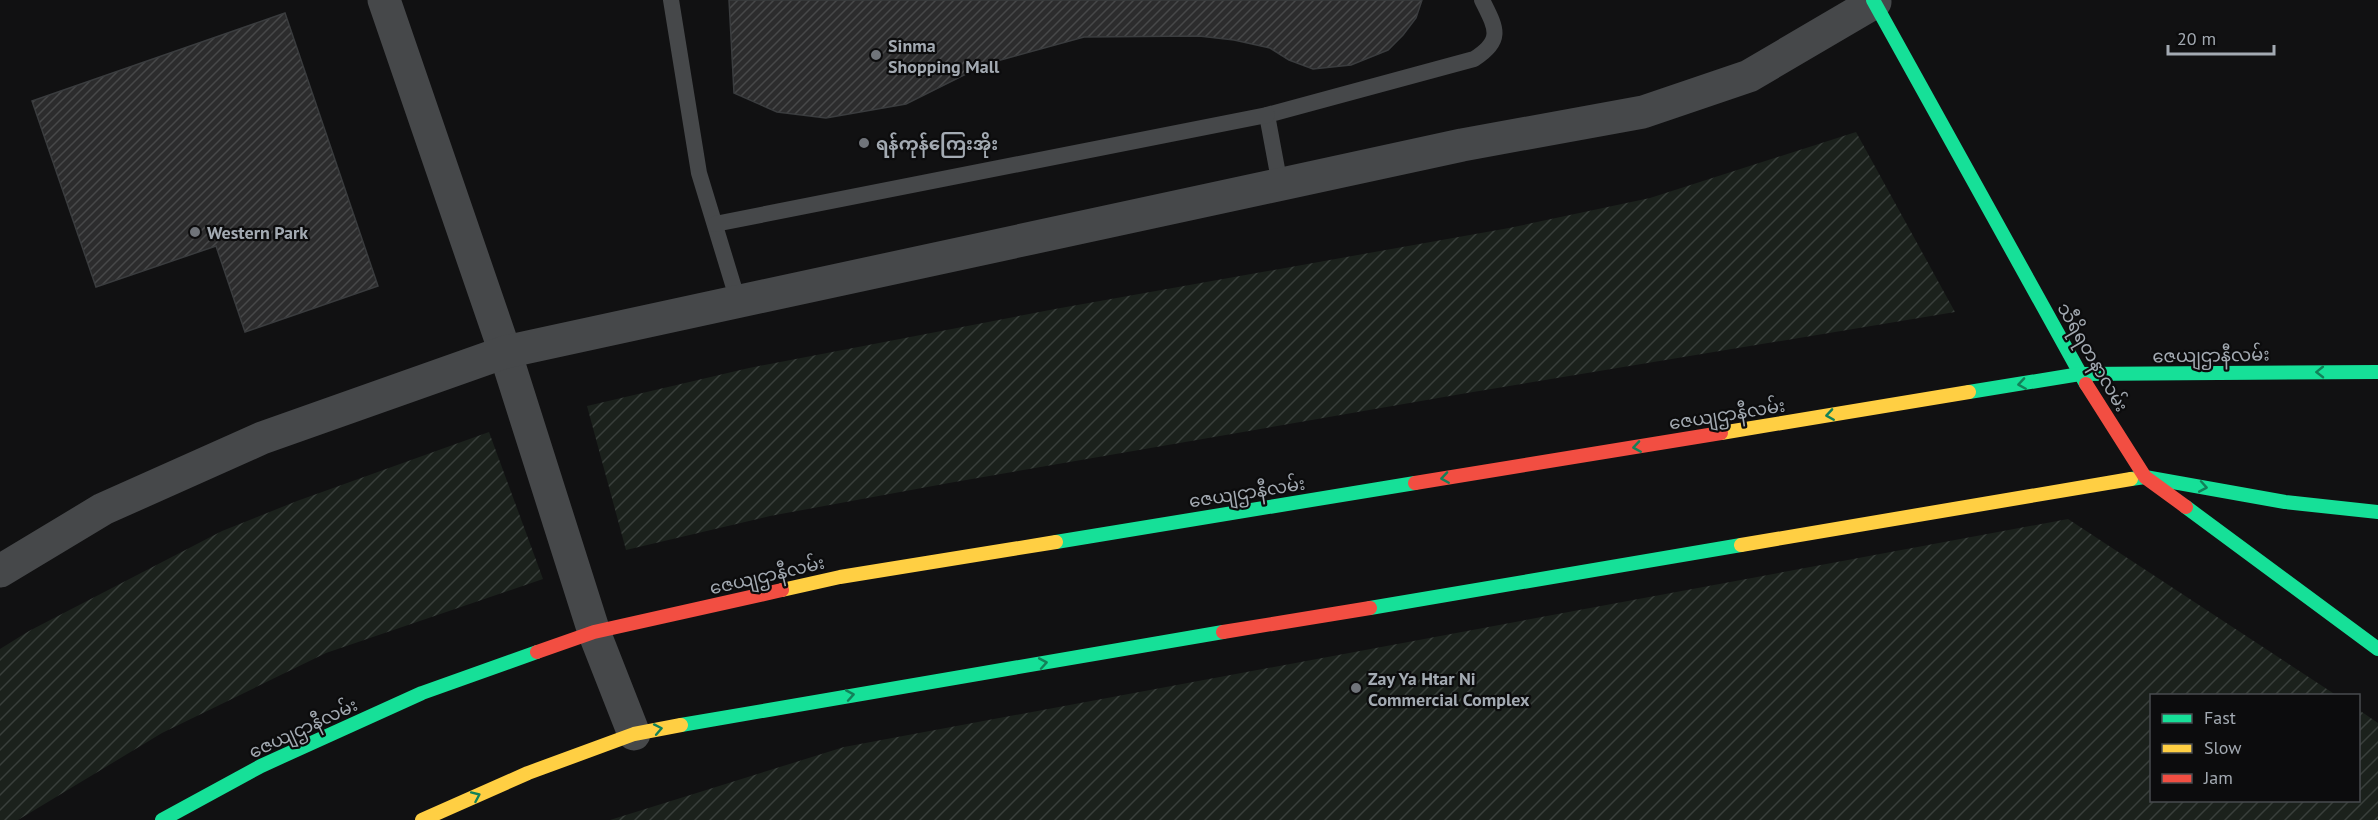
<svg xmlns="http://www.w3.org/2000/svg" width="2378" height="820" viewBox="0 0 2378 820" font-family="'PT Sans','Noto Sans Myanmar',sans-serif">
  <defs>
    <pattern id="garden-furrows" width="10" height="10" patternUnits="userSpaceOnUse" patternTransform="scale(1.5)"><rect width="10" height="10" fill="#1b211c"/><path d="M-1 1l2-2M0 10L10 0M9 11l2-2" fill="none" stroke="#393f3b"/></pattern>
    <pattern id="building-hatch" width="6" height="6" patternUnits="userSpaceOnUse" patternTransform="scale(1.5)"><rect width="6" height="6" fill="#2c2c2d"/><path d="M-1 1l2-2M0 6l6-6M5 7l2-2" fill="none" stroke="#474849"/></pattern>
  </defs>
  <rect width="100%" height="100%" fill="#111112"/>
  <g fill="url(#garden-furrows)">
    <polygon points="1856,132 1955,312 1467,393 949,483 770,516 626,550 587,406 749,368 1055,309 1509,228 1650,198"/>
    <polygon points="489,432 543,579 326,653 162,733 18,820 0,820 0,649 29,631 222,531 297,501"/>
    <polygon points="2068,519 2336,695 2152,696 2152,800 2358,800 2359,710 2378,723 2378,820 610,820 844,747"/>
  </g>
  <g fill="url(#building-hatch)" stroke="#3a3c3e" stroke-width="1.5">
    <polygon points="729,0 1422,0 1416,18 1403,35 1388,50 1351,65 1313,69 1289,60 1270,48 1234,40 1199,36 1084,37 986,64 906,104 826,118 777,112 734,93"/>
    <polygon points="285,13 378,286 245,332 216,246 96,287 32,101"/>
  </g>
  <g fill="none" stroke-linecap="round" stroke-linejoin="round">
    <g stroke="#46484a" stroke-width="16">
      <polyline points="671,0 699,173 738,301"/>
      <path d="M1280 185 1267 115 1474 59C1504 40 1496 28 1482 0"/>
      <polyline points="715,224 1267,115"/>
    </g>
    <g stroke="#46484a" stroke-width="33">
      <polyline points="384,0 505,352 594,632 634,734"/>
      <polyline points="0,571 103,509 262,438 505,352 1462,145 1643,112 1749,76 1875,2"/>
    </g>
    <g stroke="#16e098" stroke-width="14">
      <polyline points="1873,0 2086,384"/>
      <polyline points="1969,392 2080,374 2378,372"/>
      <polyline points="2131,479 2145,477 2285,502 2378,512"/>
      <polyline points="2186,507 2378,649"/>
      <polyline points="1056,542 1415,483"/>
      <polyline points="1370,608 1741,545"/>
      <polyline points="681,725 1223,632"/>
      <polyline points="162,820 261,766 422,693 537,652"/>
    </g>
    <g stroke="#ffcf43" stroke-width="14">
      <polyline points="1721,433 1969,392"/>
      <polyline points="1741,545 2131,479"/>
      <polyline points="782,590 840,577 1056,542"/>
      <polyline points="422,820 528,773 634,734 681,725"/>
    </g>
    <g stroke="#f24e42" stroke-width="14">
      <polyline points="2086,384 2145,477 2186,507"/>
      <polyline points="1415,483 1721,433"/>
      <polyline points="1223,632 1370,608"/>
      <polyline points="537,652 594,632 782,590"/>
    </g>
  </g>
  <defs><path id="oneway-chevron" d="M-2-3.5L2.5 0L-2 3.5" fill="none" stroke-width="1.6" stroke-linecap="round" stroke-linejoin="round" transform="scale(1.5)"/></defs>
  <g stroke="#128159">
    <use href="#oneway-chevron" transform="translate(2320 372) rotate(179)"/>
    <use href="#oneway-chevron" transform="translate(2022 384) rotate(171)"/>
    <use href="#oneway-chevron" transform="translate(1830 415) rotate(171)"/>
    <use href="#oneway-chevron" transform="translate(1637 447) rotate(171)"/>
    <use href="#oneway-chevron" transform="translate(1445 478) rotate(171)"/>
    <use href="#oneway-chevron" transform="translate(2203 487) rotate(10)"/>
    <use href="#oneway-chevron" transform="translate(1043 663) rotate(-10)"/>
    <use href="#oneway-chevron" transform="translate(850 695) rotate(-10)"/>
    <use href="#oneway-chevron" transform="translate(658 729) rotate(-11)"/>
    <use href="#oneway-chevron" transform="translate(476 796) rotate(-24)"/>
  </g>
  <g fill="#70747a" stroke="#0c0c0d" stroke-width="2">
    <circle cx="876" cy="55" r="6"/>
    <circle cx="864" cy="143" r="6"/>
    <circle cx="195" cy="232" r="6"/>
    <circle cx="1356" cy="688" r="6"/>
  </g>
  <g text-anchor="middle" dominant-baseline="central" stroke-width="4.5" stroke-linejoin="round" paint-order="stroke">
    <g font-size="18" font-weight="bold" fill="#a3aab2" stroke="#0c0c0d" text-anchor="start">
      <text x="888" y="45">Sinma<tspan x="888" dy="21">Shopping Mall</tspan></text>
      <text x="876" y="143">ရန်ကုန်ကြေးအိုး</text>
      <text x="207" y="232">Western Park</text>
      <text x="1368" y="678">Zay Ya Htar Ni<tspan x="1368" dy="21">Commercial Complex</tspan></text>
    </g>
    <g font-size="18" fill="#a3aab2" stroke="#0c0c0d">
      <text transform="translate(2211 355) rotate(-1)">ဇေယျဌာနီလမ်း</text>
      <text transform="translate(2093 357) rotate(60)">သီရိရတနာလမ်း</text>
      <text transform="translate(1727 414) rotate(-9)">ဇေယျဌာနီလမ်း</text>
      <text transform="translate(1247 492) rotate(-9)">ဇေယျဌာနီလမ်း</text>
      <text transform="translate(767 575) rotate(-13)">ဇေယျဌာနီလမ်း</text>
      <text transform="translate(303 728) rotate(-25)">ဇေယျဌာနီလမ်း</text>
    </g>
  </g>
  <rect x="2150" y="694" width="210" height="108" fill="#0c0c0d" stroke="#484b4f" stroke-width="1.5"/>
  <rect x="2162" y="714" width="30" height="9" fill="#16e098" stroke="#484b4f" stroke-width="1.5"/>
  <text x="2204" y="724" font-size="18" fill="#a3aab2">Fast</text>
  <rect x="2162" y="744" width="30" height="9" fill="#ffcf43" stroke="#484b4f" stroke-width="1.5"/>
  <text x="2204" y="754" font-size="18" fill="#a3aab2">Slow</text>
  <rect x="2162" y="774" width="30" height="9" fill="#f24e42" stroke="#484b4f" stroke-width="1.5"/>
  <text x="2204" y="784" font-size="18" fill="#a3aab2">Jam</text>
  <path d="M2168 45v9h106v-9" fill="none" stroke="#a3aab2" stroke-width="3"/>
  <text x="2177" y="45" font-size="18" fill="#a3aab2" stroke="#0c0c0d" stroke-width="4.5" paint-order="stroke">20 m</text>
</svg>
